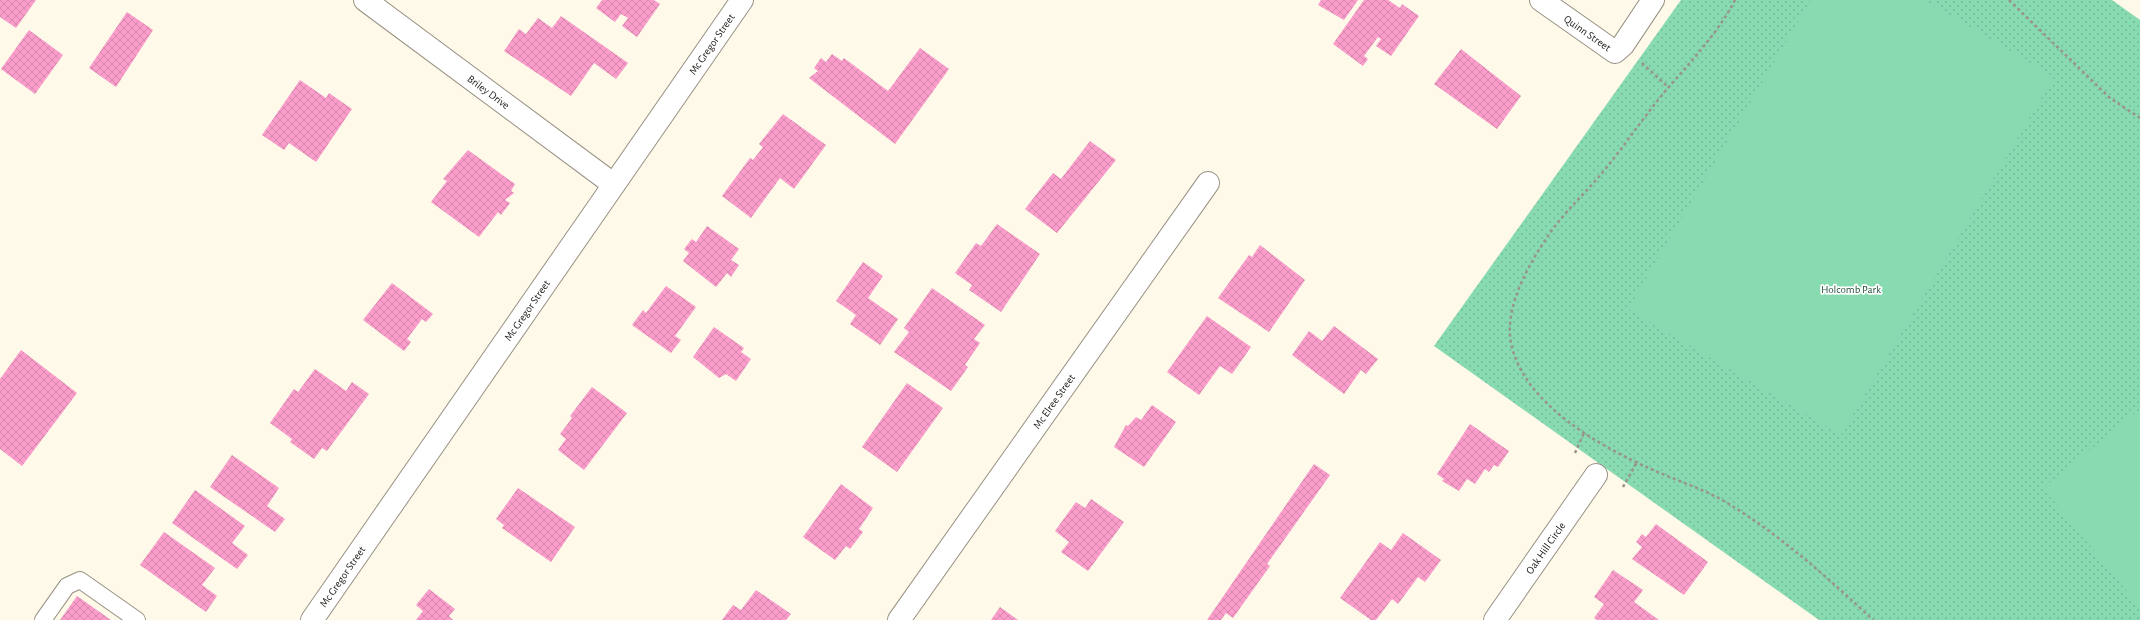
<svg xmlns="http://www.w3.org/2000/svg" width="2140" height="620" viewBox="0 0 2140 620" font-family="'Alegreya Sans',sans-serif">
  <defs>
    <pattern id="park-dots" width="8" height="8" patternUnits="userSpaceOnUse"><rect width="8" height="8" fill="#88dab1"/><path d="M2 2h.1M6 6h.1" fill="none" stroke="#75bb98" stroke-width="1.8" stroke-linecap="round"/></pattern>
    <pattern id="building-cross-hatch" width="8" height="8" patternUnits="userSpaceOnUse"><rect width="8" height="8" fill="#fa9dcb"/><path d="M0 0l8 8M0 8l8-8" fill="none" stroke="#d687ae"/></pattern>
  </defs>
  <rect width="100%" height="100%" fill="#fff9ea"/>
  <polygon fill="url(#park-dots)" points="1681,0 2112,0 2140,20 2140,620 1819,620 1434,346"/>
  <g fill="#88dab1">
    <polygon points="1811,0 1925,0 2054,77 1841,435 1628,309"/>
    <polygon points="2140,409 2140,607 2043,488"/>
  </g>
  <g fill="url(#building-cross-hatch)">
    <polygon points="0,0 36,0 16,28 0,17"/>
    <polygon points="602,0 654,0 660,4 637,37 622,26 628,18 621,14 615,22 596,8"/>
    <polygon points="1321,0 1358,0 1344,20 1318,5"/>
    <polygon points="1364,0 1388,0 1400,8 1402,4 1419,16 1391,56 1376,46 1381,39 1378,37 1364,56 1368,59 1363,66 1333,44"/>
    <polygon points="127,12 153,30 116,87 89,68"/>
    <polygon points="561,16 628,63 616,79 594,63 571,96 504,51 519,29 526,34 538,18 552,28"/>
    <polygon points="29,30 63,55 35,94 1,69"/>
    <polygon points="920,48 949,69 895,144 809,78 818,71 814,68 821,58 826,62 832,54 842,61 844,58 888,91"/>
    <polygon points="1461,49 1521,96 1497,129 1434,84"/>
    <polygon points="300,80 326,98 329,93 352,109 316,162 289,143 284,150 262,135"/>
    <polygon points="783,114 826,145 794,189 780,178 751,218 722,196 750,158 753,160 763,147 759,144"/>
    <polygon points="1090,141 1116,160 1057,233 1025,209 1053,173 1061,179"/>
    <polygon points="468,150 515,184 511,191 514,193 505,200 510,203 501,215 498,212 479,237 431,202 447,181 443,179"/>
    <polygon points="997,224 1040,254 1001,312 969,290 972,285 955,273 976,243 981,246"/>
    <polygon points="707,226 739,249 731,260 739,265 731,277 727,273 716,287 683,261 689,253 684,249 692,239 696,242"/>
    <polygon points="1260,245 1305,280 1269,332 1218,298 1249,255 1252,257"/>
    <polygon points="863,262 883,276 868,298 898,319 880,345 850,324 856,315 836,301"/>
    <polygon points="392,283 433,314 426,322 422,319 407,339 411,342 404,351 363,320"/>
    <polygon points="666,286 696,307 675,336 681,340 671,353 632,325 643,310 646,313"/>
    <polygon points="932,288 985,325 974,339 980,343 965,365 968,367 951,391 894,352 909,332 904,328"/>
    <polygon points="1207,316 1251,347 1232,374 1220,366 1199,395 1167,372"/>
    <polygon points="1334,326 1378,359 1366,374 1361,370 1344,394 1292,355 1309,331 1322,341"/>
    <polygon points="714,327 744,348 741,352 751,359 736,381 726,374 719,378 693,357"/>
    <polygon points="21,350 77,393 22,466 0,449 0,379"/>
    <polygon points="315,369 346,391 352,382 369,394 327,451 322,448 314,459 290,442 292,439 270,423 294,389 298,392"/>
    <polygon points="907,383 943,408 897,472 862,447"/>
    <polygon points="592,387 627,413 584,470 558,450 566,439 560,434 572,418 570,416"/>
    <polygon points="1152,405 1176,422 1144,467 1114,447 1126,425 1128,426 1136,417 1141,420"/>
    <polygon points="1470,424 1509,451 1498,467 1494,465 1489,472 1485,469 1475,484 1467,479 1459,491 1442,481 1444,479 1437,474"/>
    <polygon points="232,455 279,488 267,506 285,519 275,532 210,487"/>
    <polygon points="1314,464 1330,475 1267,564 1270,566 1233,618 1226,613 1221,620 1207,620"/>
    <polygon points="841,484 873,508 859,529 863,532 850,549 846,546 835,560 803,537"/>
    <polygon points="518,488 575,527 551,562 502,528 504,525 496,519"/>
    <polygon points="195,490 245,526 232,543 248,555 237,569 172,523"/>
    <polygon points="1091,499 1124,522 1088,571 1061,552 1069,542 1055,531 1076,502 1085,508"/>
    <polygon points="1656,524 1708,562 1684,595 1632,559 1642,547 1636,542 1642,534 1646,537"/>
    <polygon points="164,532 215,568 202,585 217,596 206,612 140,565"/>
    <polygon points="1403,533 1441,560 1425,582 1418,577 1398,604 1392,599 1376,620 1371,620 1340,598 1380,542 1391,550"/>
    <polygon points="1613,570 1643,590 1634,602 1659,620 1597,620 1594,618 1604,604 1594,597"/>
    <polygon points="429,589 455,609 449,616 453,620 416,620 423,611 416,605"/>
    <polygon points="756,590 791,614 786,620 722,620 733,605 741,610"/>
    <polygon points="77,596 111,620 60,620"/>
    <polygon points="1000,607 1018,620 991,620"/>
  </g>
  <g fill="none" stroke-linecap="round" stroke-linejoin="round">
    <defs>
      <polyline id="lane" points="43,620 67,586 80,580 137,620"/>
      <g id="street">
        <path id="s1" d="M365 0 613 184"/>
        <path id="s2" d="M1541 0 1615 52 1623 45 1653 0"/>
        <path id="s3" d="M312 620 742 0"/>
        <path id="s4" d="M899 620 1208 183"/>
        <path id="s5" d="M1495 620 1596 475"/>
      </g>
    </defs>
    <use href="#lane" stroke="#989285" stroke-width="18"/>
    <use href="#street" stroke="#989285" stroke-width="24"/>
    <g stroke="#99948a" stroke-width="2.5" stroke-dasharray="3 3" stroke-linecap="butt">
      <path d="M1735 0C1718 33 1692 60 1668 88 1643 117 1622 150 1597 179 1580 198 1562 215 1548 236 1529 264 1504 307 1511 343 1523 403 1599 446 1651 469 1675 480 1701 488 1724 501 1779 534 1826 576 1873 620"/>
      <polyline points="2009,0 2110,98 2140,118"/>
      <polyline points="1642,63 1668,87"/>
      <polyline points="1575,453 1584,433"/>
      <polyline points="1623,487 1637,462"/>
    </g>
    <use href="#lane" stroke="#fff" stroke-width="16"/>
    <use href="#street" stroke="#fff" stroke-width="22"/>
  </g>
  <g text-anchor="middle" dominant-baseline="central" stroke-width="3.5" stroke-linejoin="round" paint-order="stroke">
    <g font-size="11" fill="#26231e" stroke="#fff">
      <text stroke="none"><textPath href="#s2" startOffset="57">Quinn Street</textPath></text>
      <text stroke="none"><textPath href="#s3" startOffset="701">Mc Gregor Street</textPath></text>
      <text stroke="none"><textPath href="#s1" startOffset="154">Briley Drive</textPath></text>
      <text stroke="none"><textPath href="#s3" startOffset="377">Mc Gregor Street</textPath></text>
      <text stroke="none"><textPath href="#s4" startOffset="268">Mc Elree Street</textPath></text>
      <text stroke="none"><textPath href="#s5" startOffset="88">Oak Hill Circle</textPath></text>
      <text stroke="none"><textPath href="#s3" startOffset="53">Mc Gregor Street</textPath></text>
    </g>
    <g font-size="11" fill="#24503c" stroke="#fff">
      <text x="1851" y="289">Holcomb Park</text>
    </g>
  </g>
</svg>
